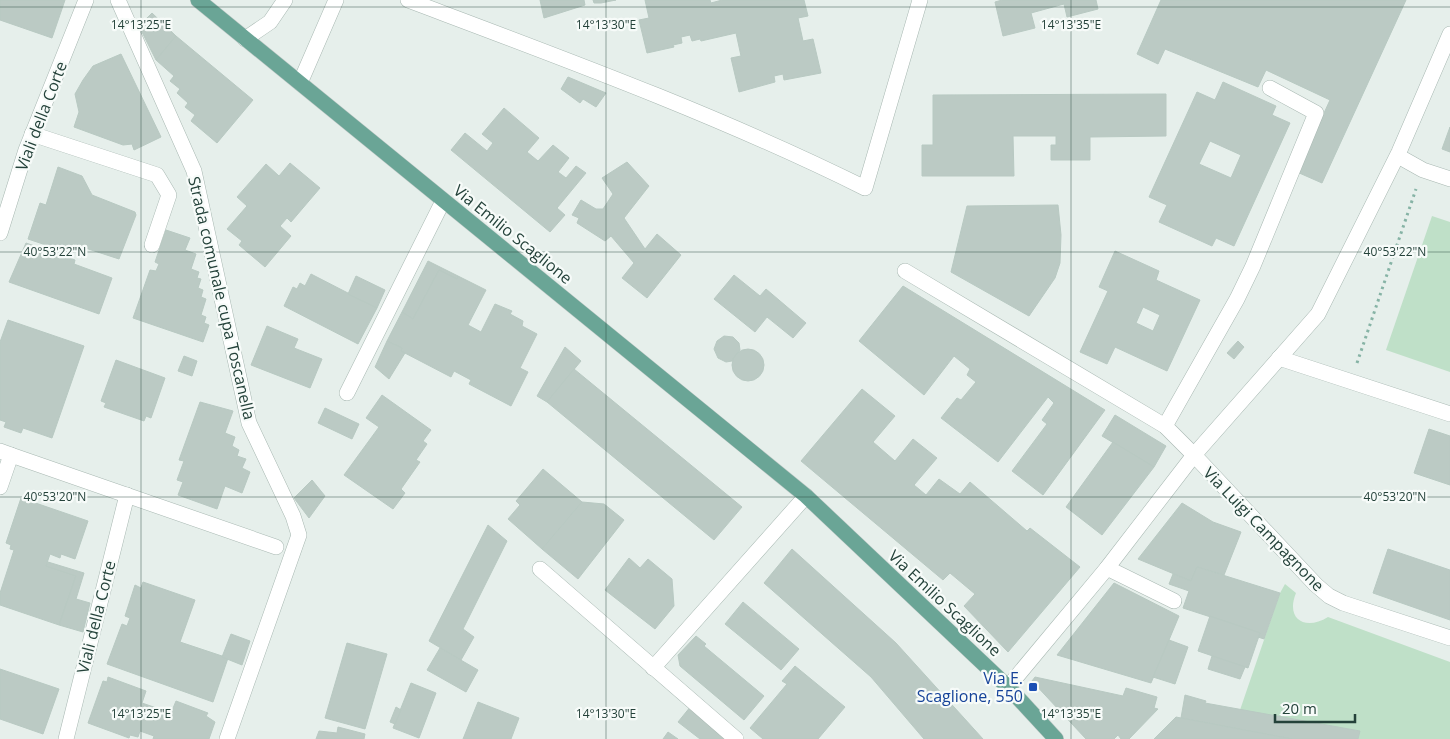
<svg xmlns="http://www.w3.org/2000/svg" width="1450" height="739" viewBox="0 0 1450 739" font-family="'Open Sans',sans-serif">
  <rect width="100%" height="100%" fill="#e6efeb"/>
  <g fill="#bfe0c8">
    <polygon points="1432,216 1450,222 1450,372 1386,350"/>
    <path d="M1285 584 1296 593C1285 620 1306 631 1328 617L1450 662V739H1358L1359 731 1240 710 1280 593Z"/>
  </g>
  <g fill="#bbcac4" stroke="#b8c9c2" fill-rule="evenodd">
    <polygon points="0,0 65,0 52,38 0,20"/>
    <polygon points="540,0 584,0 585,5 544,18"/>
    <polygon points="593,0 616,0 601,3 594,3"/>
    <polygon points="645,0 710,0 711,3 722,0 804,0 808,16 798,18 803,41 813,39 821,73 784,80 783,74 774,76 775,82 739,92 731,58 741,56 736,33 701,41 700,39 692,41 690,35 681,37 682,43 673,45 674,47 647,53 639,20 649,18"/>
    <polygon points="1002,0 1096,0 1098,9 1067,17 1064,4 1031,13 1035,28 1003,36 995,2"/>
    <polygon points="1161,0 1406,0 1322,183 1297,172 1330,100 1266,70 1258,87 1165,49 1158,64 1137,54"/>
    <polygon points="152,13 176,36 156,60 139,26"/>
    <polygon points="176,36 253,100 217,143 191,121 195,115 185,107 188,103 177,93 180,89 170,81 174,76 156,60"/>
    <polygon points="121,54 161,137 134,150 132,144 123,145 74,127 79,112 75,94 83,80 93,66"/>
    <polygon points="568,77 606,93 596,107 583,99 580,103 561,89"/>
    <path d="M1223 82 1276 106 1272 115 1290 123 1234 246 1216 238 1212 246 1159 222 1167 205 1149 197 1197 92 1215 100ZM1210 141 1241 155 1231 178 1199 164Z"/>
    <polygon points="1166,94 1166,136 1090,137 1090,160 1051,160 1051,145 1056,145 1056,136 1013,136 1014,176 922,176 922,145 933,145 933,95"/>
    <polygon points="504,108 539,138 527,152 538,161 553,145 569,158 558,172 566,178 576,166 586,173 557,208 565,215 550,232 451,150 465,133 487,151 493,143 482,134"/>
    <polygon points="1450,127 1450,152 1442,149"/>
    <polygon points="627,162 649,186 624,218 645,249 657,234 681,255 647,298 622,278 634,263 611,236 605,241 577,223 579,218 572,215 581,200 596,209 603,209 613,194 602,178"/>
    <polygon points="290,163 320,188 291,222 287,218 280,226 291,236 265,267 239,245 242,241 227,229 247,206 237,197 266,164 279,176"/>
    <polygon points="58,167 82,176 92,195 135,212 136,215 119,259 73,244 70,253 28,239 40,203 46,205"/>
    <polygon points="1058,205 1061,235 1060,263 1055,278 1029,316 951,272 967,206"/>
    <polygon points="166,230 190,238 185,250 196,254 191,269 199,272 197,278 201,279 198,288 203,290 201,297 206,299 201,315 206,317 204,323 209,325 203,342 133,318 150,270 156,271 159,264 155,262"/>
    <polygon points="26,243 75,260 74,264 112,278 99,314 9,282"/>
    <path d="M1115 251 1159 271 1156 280 1200 300 1167 371 1115 347 1107 364 1080 352 1108 291 1099 287ZM1143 307 1160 315 1153 331 1136 323Z"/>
    <polygon points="428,261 458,276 457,279 439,270 413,319 402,312"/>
    <polygon points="439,270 457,279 458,276 486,290 468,325 481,332 495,304 512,311 510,314 523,321 522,326 537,334 520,368 528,372 511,406 469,384 471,380 454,371 451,377 401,351 402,348 387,341 402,312 413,319"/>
    <polygon points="311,274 377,308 358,344 284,306 293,287 297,289 300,283 305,286"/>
    <polygon points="734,275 760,296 766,289 806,323 793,338 767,317 755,332 714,299"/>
    <polygon points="356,276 385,290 377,308 348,294"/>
    <polygon points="903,286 1105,410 1043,495 1012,471 1047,424 1042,420 1054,403 1048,397 998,462 941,418 957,398 961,400 976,382 967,375 970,369 954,356 924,395 859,341"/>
    <polygon points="8,320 84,346 52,438 23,428 21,433 4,427 6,422 0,420 0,342"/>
    <polygon points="267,326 298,339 294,348 322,359 310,388 251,365"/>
    <polygon points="724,336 733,337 739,343 740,350 732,361 726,362 718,358 714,349 717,341"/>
    <polygon points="387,341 402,348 401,351 405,353 389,379 375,367"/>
    <polygon points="1238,341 1244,347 1234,359 1227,353"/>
    <polygon points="565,347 581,361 547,402 537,396"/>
    <circle cx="748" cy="365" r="16"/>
    <polygon points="184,356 197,361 192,376 178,371"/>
    <polygon points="116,360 165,378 151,418 146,416 144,421 104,407 106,403 101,401"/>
    <polygon points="574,369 742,507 714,540 547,402"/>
    <polygon points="862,389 895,416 873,442 895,461 913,439 937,458 914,485 926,495 939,479 960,494 970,482 1027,531 1030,528 1080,567 1008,652 964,606 975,594 950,573 943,580 801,461"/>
    <polygon points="382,395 431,430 423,441 427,444 416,460 420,462 401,489 405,493 393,509 344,475 379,427 366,418"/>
    <polygon points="200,402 233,411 225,433 235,437 232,446 239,450 237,456 246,459 242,468 250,472 242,493 225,486 217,509 178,495 183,482 177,480 184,461 179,460"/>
    <polygon points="325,408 359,424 352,439 318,423"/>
    <polygon points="1115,415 1166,446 1154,467 1102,436"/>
    <polygon points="1429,429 1450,436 1450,485 1414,473"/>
    <polygon points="1113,442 1154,467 1102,535 1066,507"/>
    <polygon points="543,469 582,502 542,549 508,519 520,505 516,501"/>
    <polygon points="312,480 325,496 309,518 294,498"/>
    <polygon points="21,498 88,521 75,559 61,554 60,558 50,554 46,566 76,576 59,625 0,605 0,593 14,550 10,549 11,545 6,543"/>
    <polygon points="582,502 604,504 624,520 578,579 542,549"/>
    <polygon points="1182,503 1213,522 1241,532 1224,575 1197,567 1191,581 1138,559"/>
    <polygon points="488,525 507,541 463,629 474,637 461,660 429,641"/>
    <polygon points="792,549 896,643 983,739 924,739 871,677 764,583"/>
    <polygon points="1388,549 1450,570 1450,620 1373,593"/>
    <polygon points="629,558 640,568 648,559 672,579 674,606 655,629 605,590"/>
    <polygon points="48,562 84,573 76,599 90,603 83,632 59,625 76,576 46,566"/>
    <polygon points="1197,567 1280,593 1264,639 1258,637 1260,633 1183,608 1189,591 1169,584 1173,574 1191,581"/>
    <polygon points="143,582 195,600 180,642 228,658 213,702 107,664 122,624 127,626 130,618 125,616 135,585 141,588"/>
    <polygon points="1114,583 1179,616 1151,683 1057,655"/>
    <polygon points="743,602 799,649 781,670 725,624"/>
    <polygon points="1210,616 1260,633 1248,668 1198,651"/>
    <polygon points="231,634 250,641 242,665 222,657"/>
    <polygon points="696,636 706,644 704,646 764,696 744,720 680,666 678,655"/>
    <polygon points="1169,640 1188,647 1175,684 1153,677"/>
    <polygon points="347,643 387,654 365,729 325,718"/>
    <polygon points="440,648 478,670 466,692 427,670"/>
    <polygon points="1212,656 1245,667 1240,679 1208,669"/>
    <polygon points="795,666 845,707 818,739 763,739 750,728 787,684 782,681"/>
    <polygon points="0,669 59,689 43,734 0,719"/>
    <polygon points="108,677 146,691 142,703 171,713 176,701 208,713 206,716 215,722 209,739 153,739 154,736 140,731 138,737 130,735 129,738 88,723 103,681 107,682"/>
    <polygon points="1035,677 1123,696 1126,688 1157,697 1154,708 1158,709 1129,739 1121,739 1118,735 1114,739 1086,739 1032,681"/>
    <polygon points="411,683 436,693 419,738 393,728"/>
    <polygon points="1185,695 1206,701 1205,703 1360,731 1358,739 1292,739 1181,718"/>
    <polygon points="478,702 519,718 511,739 463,739"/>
    <polygon points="691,706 731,739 700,739 678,722"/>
    <polygon points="396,707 401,710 395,724 390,722"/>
    <polygon points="1176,717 1181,718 1292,739 1154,739"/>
    <polygon points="338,727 365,734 364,739 316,739 319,731 337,733"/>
    <polygon points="668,732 678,739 663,739"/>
  </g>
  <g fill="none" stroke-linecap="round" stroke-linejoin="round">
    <defs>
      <g id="minor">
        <polyline points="118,0 194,171 249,423 293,516 299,535 227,739"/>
        <path d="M408 0C562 58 718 115 865 188L920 0"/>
        <polyline points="245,39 270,22 285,0"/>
        <polyline points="300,83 336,0"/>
        <polyline points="32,134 157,175 169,195 152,245"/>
        <polyline points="1398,156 1423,170 1450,179"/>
        <polyline points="0,233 26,150 86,0"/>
        <polyline points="905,271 1165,426 1194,455 1316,585 1329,596 1343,603 1450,638"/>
        <polyline points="1279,358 1450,414"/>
        <polyline points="347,393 443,201"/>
        <polyline points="1165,426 1237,299 1253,266 1316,113 1270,88"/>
        <polyline points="0,451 11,455 0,487"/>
        <polyline points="11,455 276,547"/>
        <polyline points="1107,568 1174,601"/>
        <polyline points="540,569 736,739"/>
        <polyline points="653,668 806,496"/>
        <polyline points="1008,687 1107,568 1194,455 1318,314 1399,152 1450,34"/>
        <polyline points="66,739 127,495"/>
      </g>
      <polyline id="major" points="198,0 806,496 1008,687 1056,739"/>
    </defs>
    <use href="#minor" stroke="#a8b8b2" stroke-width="16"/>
    <use href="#major" stroke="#c2cac8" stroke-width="16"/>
    <polyline stroke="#86b3a5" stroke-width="3" stroke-dasharray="2.5 4" stroke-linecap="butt" points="1357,363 1416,189"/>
    <use href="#minor" stroke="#fff" stroke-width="15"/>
    <use href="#major" stroke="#6aa596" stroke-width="15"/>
  </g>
  <path fill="none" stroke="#24423a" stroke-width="1" stroke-opacity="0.45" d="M141 0V739M606 0V739M1071 0V739M0 7H1450M0 252H1450M0 497H1450"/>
  <rect fill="#1a4fb4" stroke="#f7fbf9" stroke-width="2" x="1028" y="682" width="10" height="10" rx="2.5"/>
  <g text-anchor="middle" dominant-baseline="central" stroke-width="4.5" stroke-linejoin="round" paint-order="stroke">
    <g font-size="16" fill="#24423a" stroke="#f7fbf9">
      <text transform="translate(41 116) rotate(-69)">Viali della Corte</text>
      <text transform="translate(513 234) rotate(39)">Via Emilio Scaglione</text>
      <text transform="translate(222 298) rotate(77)">Strada comunale cupa Toscanella</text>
      <text transform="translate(1264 529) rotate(46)">Via Luigi Campagnone</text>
      <text transform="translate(945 603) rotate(43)">Via Emilio Scaglione</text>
      <text transform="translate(96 617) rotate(-76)">Viali della Corte</text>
    </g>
    <g font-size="16" fill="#164399" stroke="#f7fbf9" text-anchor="end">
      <text x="1023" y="678">Via E.<tspan x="1023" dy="18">Scaglione, 550</tspan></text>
    </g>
  </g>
  <g font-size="12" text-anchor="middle" fill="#24423a" stroke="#f7fbf9" stroke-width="4.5" stroke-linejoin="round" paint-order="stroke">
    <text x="141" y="29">14°13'25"E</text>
    <text x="606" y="29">14°13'30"E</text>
    <text x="1071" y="29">14°13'35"E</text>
    <text x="55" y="256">40°53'22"N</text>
    <text x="1395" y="256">40°53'22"N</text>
    <text x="55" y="501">40°53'20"N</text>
    <text x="1395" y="501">40°53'20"N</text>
    <text x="141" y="718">14°13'25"E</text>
    <text x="606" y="718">14°13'30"E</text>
    <text x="1071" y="718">14°13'35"E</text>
  </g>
  <path d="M1275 714v8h80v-8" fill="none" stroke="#24423a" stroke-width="2.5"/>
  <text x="1282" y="714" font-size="15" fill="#24423a" stroke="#f7fbf9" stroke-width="4" paint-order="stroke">20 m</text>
</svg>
